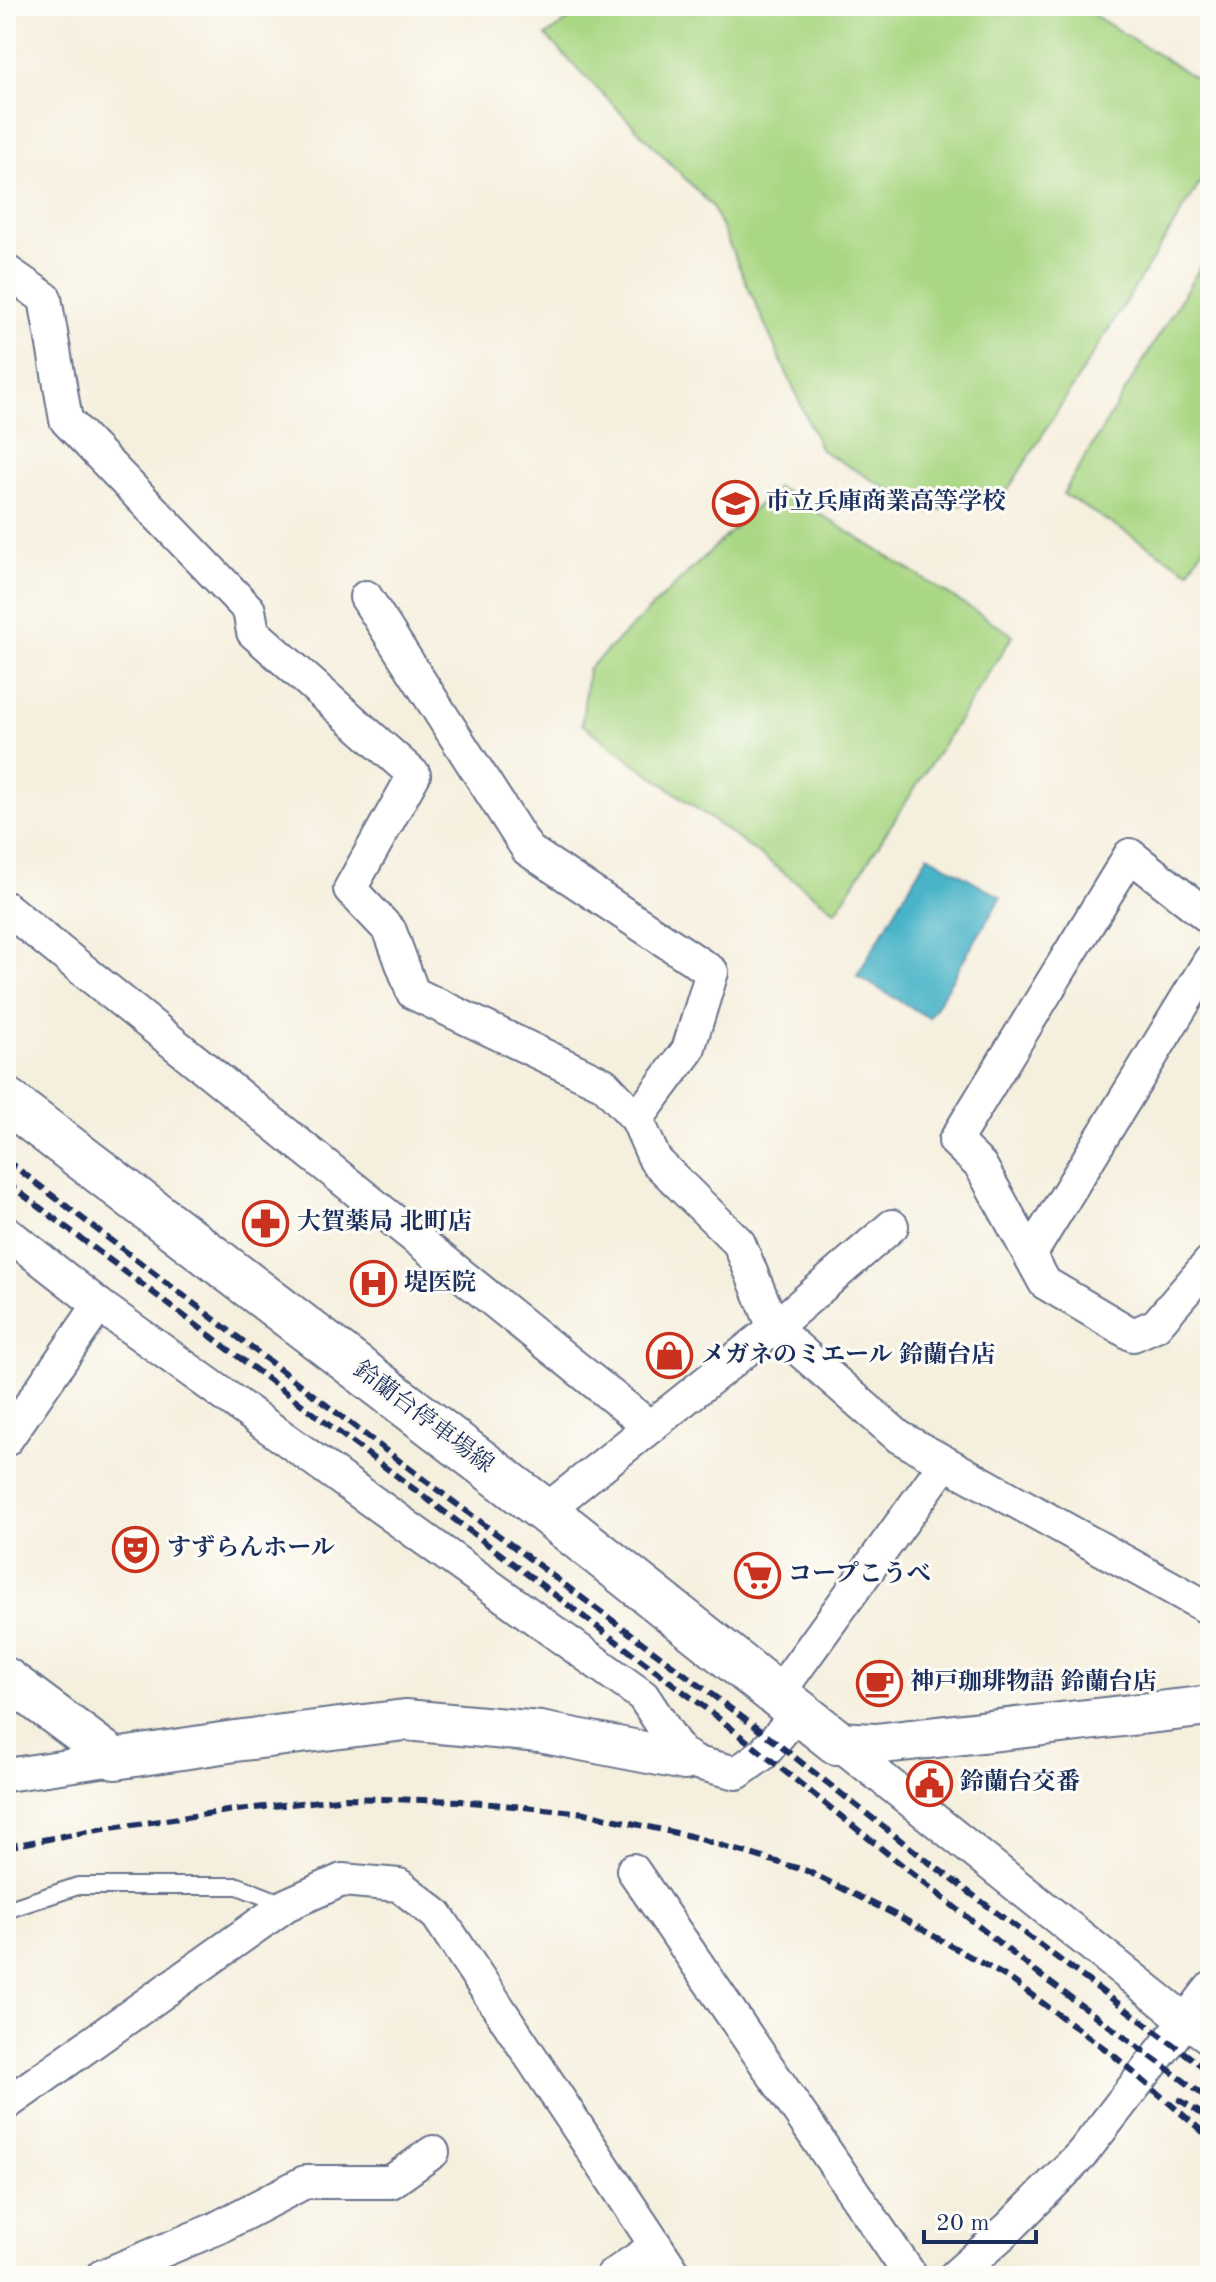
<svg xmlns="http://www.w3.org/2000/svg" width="1216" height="2282" viewBox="0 0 1216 2282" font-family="'Old Standard TT','Noto Serif JP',serif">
  <rect width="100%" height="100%" fill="#fdfcf7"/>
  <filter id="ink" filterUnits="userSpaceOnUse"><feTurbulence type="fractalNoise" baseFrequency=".0125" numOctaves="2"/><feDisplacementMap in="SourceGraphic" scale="16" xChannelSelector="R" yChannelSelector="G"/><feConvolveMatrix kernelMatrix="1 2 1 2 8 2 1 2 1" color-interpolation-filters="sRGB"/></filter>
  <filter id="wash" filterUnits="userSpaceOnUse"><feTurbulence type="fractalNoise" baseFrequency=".006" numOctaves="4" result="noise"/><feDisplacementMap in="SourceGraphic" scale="32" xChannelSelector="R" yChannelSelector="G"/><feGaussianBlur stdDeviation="1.8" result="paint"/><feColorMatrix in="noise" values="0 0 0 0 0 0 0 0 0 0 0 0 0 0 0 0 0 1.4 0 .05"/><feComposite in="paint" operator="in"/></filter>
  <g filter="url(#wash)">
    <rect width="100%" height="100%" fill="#f5efdd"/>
    <g fill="#aad784" stroke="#628371" stroke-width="2">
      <polygon points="588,6 1079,6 1210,87 1210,167 1006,493 929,513 821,450 712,206 546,36"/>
      <polygon points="1210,251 1210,537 1189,571 1063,494"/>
      <polygon points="777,487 1013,635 836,911 582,724 588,669"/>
    </g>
    <polygon fill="#4ab4c8" stroke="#327293" stroke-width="2" points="928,855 1001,897 929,1018 857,976"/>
  </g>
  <g filter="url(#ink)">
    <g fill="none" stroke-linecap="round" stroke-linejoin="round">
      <defs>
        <polyline id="service" points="6,1910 78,1886 238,1886 286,1905"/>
        <g id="minor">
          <polyline points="6,271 45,298 66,420 249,610 253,632 414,775 350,889 390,931 413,993 604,1084 637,1119"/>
          <polyline points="366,597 528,850 712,972 688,1050 637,1119 655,1160 739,1243 774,1328 899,1437 1210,1609"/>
          <polyline points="6,908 650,1427"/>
          <polyline points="1210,918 1130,855 955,1141 981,1166 1045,1283 1133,1335 1156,1325 1210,1262"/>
          <polyline points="6,1232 99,1305 643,1696 685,1760 737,1773 763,1754 799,1711"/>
          <polyline points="1030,1255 1210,960"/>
          <polyline points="6,1440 99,1305"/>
          <polyline points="545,1511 774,1328 892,1226"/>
          <polyline points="778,1694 945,1463"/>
          <polyline points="837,1742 1184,2019 1210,2038"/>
          <polyline points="6,1775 115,1759"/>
          <polyline points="633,1870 911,2276"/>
          <polyline points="6,2104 286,1905 342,1880 399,1885 437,1915 676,2276"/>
          <polyline points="102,2276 215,2229 305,2182 391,2182 433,2152"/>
          <polyline points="612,2276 656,2246"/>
          <polyline points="955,2276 1010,2227 1081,2155 1210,1989"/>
        </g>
        <g id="tertiary">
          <polyline points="6,1678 115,1759 235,1741 405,1720 540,1732 685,1760"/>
          <polyline points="837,1742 875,1744 1210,1706"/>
        </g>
        <polyline id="secondary" points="6,1100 545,1511 837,1742"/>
      </defs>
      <use href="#service" stroke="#67728a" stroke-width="20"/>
      <use href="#minor" stroke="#67728a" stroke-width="36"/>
      <use href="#tertiary" stroke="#67728a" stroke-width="44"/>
      <use href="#secondary" stroke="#67728a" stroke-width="48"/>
      <use href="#service" stroke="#fff" stroke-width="16"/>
      <use href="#minor" stroke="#fff" stroke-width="32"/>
      <use href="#tertiary" stroke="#fff" stroke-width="40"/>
      <use href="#secondary" stroke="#fff" stroke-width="44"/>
      <g stroke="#1b2f5e" stroke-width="6" stroke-dasharray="12 6" stroke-linecap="butt">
        <polyline points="6,1160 431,1485 774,1741 922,1857 1210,2072"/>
        <polyline points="6,1182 717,1717 1037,1973 1210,2100"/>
        <polyline points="6,1847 84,1832 227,1811 347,1798 461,1801 585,1813 690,1836 807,1871 900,1917 1010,1979 1112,2054 1210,2138"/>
        <polyline points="1178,2099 1210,2119"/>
      </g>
    </g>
  </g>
  <defs>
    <symbol id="school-ring" viewBox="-11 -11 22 22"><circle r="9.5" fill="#fdfcf7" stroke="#c8321e" stroke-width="1.5"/><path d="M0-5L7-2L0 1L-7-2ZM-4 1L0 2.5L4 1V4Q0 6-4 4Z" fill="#c8321e"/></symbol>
    <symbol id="pharmacy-ring" viewBox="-11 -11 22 22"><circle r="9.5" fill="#fdfcf7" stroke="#c8321e" stroke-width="1.5"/><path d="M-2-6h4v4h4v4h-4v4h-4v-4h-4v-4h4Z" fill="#c8321e"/></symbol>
    <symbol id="hospital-ring" viewBox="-11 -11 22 22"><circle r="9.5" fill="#fdfcf7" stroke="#c8321e" stroke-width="1.5"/><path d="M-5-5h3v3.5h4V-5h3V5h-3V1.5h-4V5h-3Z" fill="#c8321e"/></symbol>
    <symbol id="shop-ring" viewBox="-11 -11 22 22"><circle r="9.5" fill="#fdfcf7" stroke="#c8321e" stroke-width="1.5"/><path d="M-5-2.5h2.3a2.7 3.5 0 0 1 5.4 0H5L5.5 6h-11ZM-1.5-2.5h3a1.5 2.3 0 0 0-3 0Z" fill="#c8321e"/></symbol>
    <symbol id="theatre-ring" viewBox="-11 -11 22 22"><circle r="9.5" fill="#fdfcf7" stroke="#c8321e" stroke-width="1.5"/><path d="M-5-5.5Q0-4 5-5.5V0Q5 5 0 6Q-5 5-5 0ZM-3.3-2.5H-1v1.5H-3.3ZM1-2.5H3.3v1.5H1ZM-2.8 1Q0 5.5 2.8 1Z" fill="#c8321e"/></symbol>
    <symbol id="supermarket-ring" viewBox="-11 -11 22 22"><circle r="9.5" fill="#fdfcf7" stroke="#c8321e" stroke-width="1.5"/><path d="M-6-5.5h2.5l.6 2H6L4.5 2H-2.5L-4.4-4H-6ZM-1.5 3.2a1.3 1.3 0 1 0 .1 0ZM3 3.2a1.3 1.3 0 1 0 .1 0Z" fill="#c8321e"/></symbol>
    <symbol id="cafe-ring" viewBox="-11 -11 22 22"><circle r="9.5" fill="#fdfcf7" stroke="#c8321e" stroke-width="1.5"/><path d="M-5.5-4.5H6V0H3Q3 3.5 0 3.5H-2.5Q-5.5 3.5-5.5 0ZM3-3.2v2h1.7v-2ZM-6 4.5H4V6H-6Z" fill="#c8321e"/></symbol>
    <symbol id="civic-ring" viewBox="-11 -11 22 22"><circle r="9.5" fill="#fdfcf7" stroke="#c8321e" stroke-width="1.5"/><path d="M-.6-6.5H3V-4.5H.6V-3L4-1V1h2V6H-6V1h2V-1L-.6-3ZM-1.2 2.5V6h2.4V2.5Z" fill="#c8321e"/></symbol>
  </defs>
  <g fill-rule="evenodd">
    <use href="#school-ring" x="710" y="478" width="51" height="51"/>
    <use href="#pharmacy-ring" x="240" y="1198" width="51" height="51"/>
    <use href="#hospital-ring" x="348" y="1258" width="51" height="51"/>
    <use href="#shop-ring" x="644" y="1330" width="51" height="51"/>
    <use href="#theatre-ring" x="110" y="1524" width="51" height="51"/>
    <use href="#supermarket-ring" x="732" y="1550" width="51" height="51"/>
    <use href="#cafe-ring" x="854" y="1658" width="51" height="51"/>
    <use href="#civic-ring" x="904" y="1758" width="51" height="51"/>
  </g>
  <g text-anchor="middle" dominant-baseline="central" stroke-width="6" stroke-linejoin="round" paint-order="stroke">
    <g font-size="24" font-weight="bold" fill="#1b2f5e" stroke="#fdfcf7" text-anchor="start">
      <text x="766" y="503">市立兵庫商業高等学校</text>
      <text x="297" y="1223">大賀薬局 北町店</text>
      <text x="404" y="1284">堤医院</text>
      <text x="701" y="1356">メガネのミエール 鈴蘭台店</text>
      <text x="167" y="1549">すずらんホール</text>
      <text x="788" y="1575">コープこうべ</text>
      <text x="910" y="1683">神戸珈琲物語 鈴蘭台店</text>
      <text x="960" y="1783">鈴蘭台交番</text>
    </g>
    <g font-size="24" fill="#1b2f5e" stroke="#fdfcf7">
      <text transform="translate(423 1418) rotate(37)">鈴蘭台停車場線</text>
    </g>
  </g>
  <rect width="1216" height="2282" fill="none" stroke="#fdfcf7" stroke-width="32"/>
  <path d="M924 2230v12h112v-12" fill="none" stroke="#1b2f5e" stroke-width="4"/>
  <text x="936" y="2230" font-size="24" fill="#1b2f5e" stroke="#fdfcf7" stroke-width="6" paint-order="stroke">20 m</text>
</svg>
